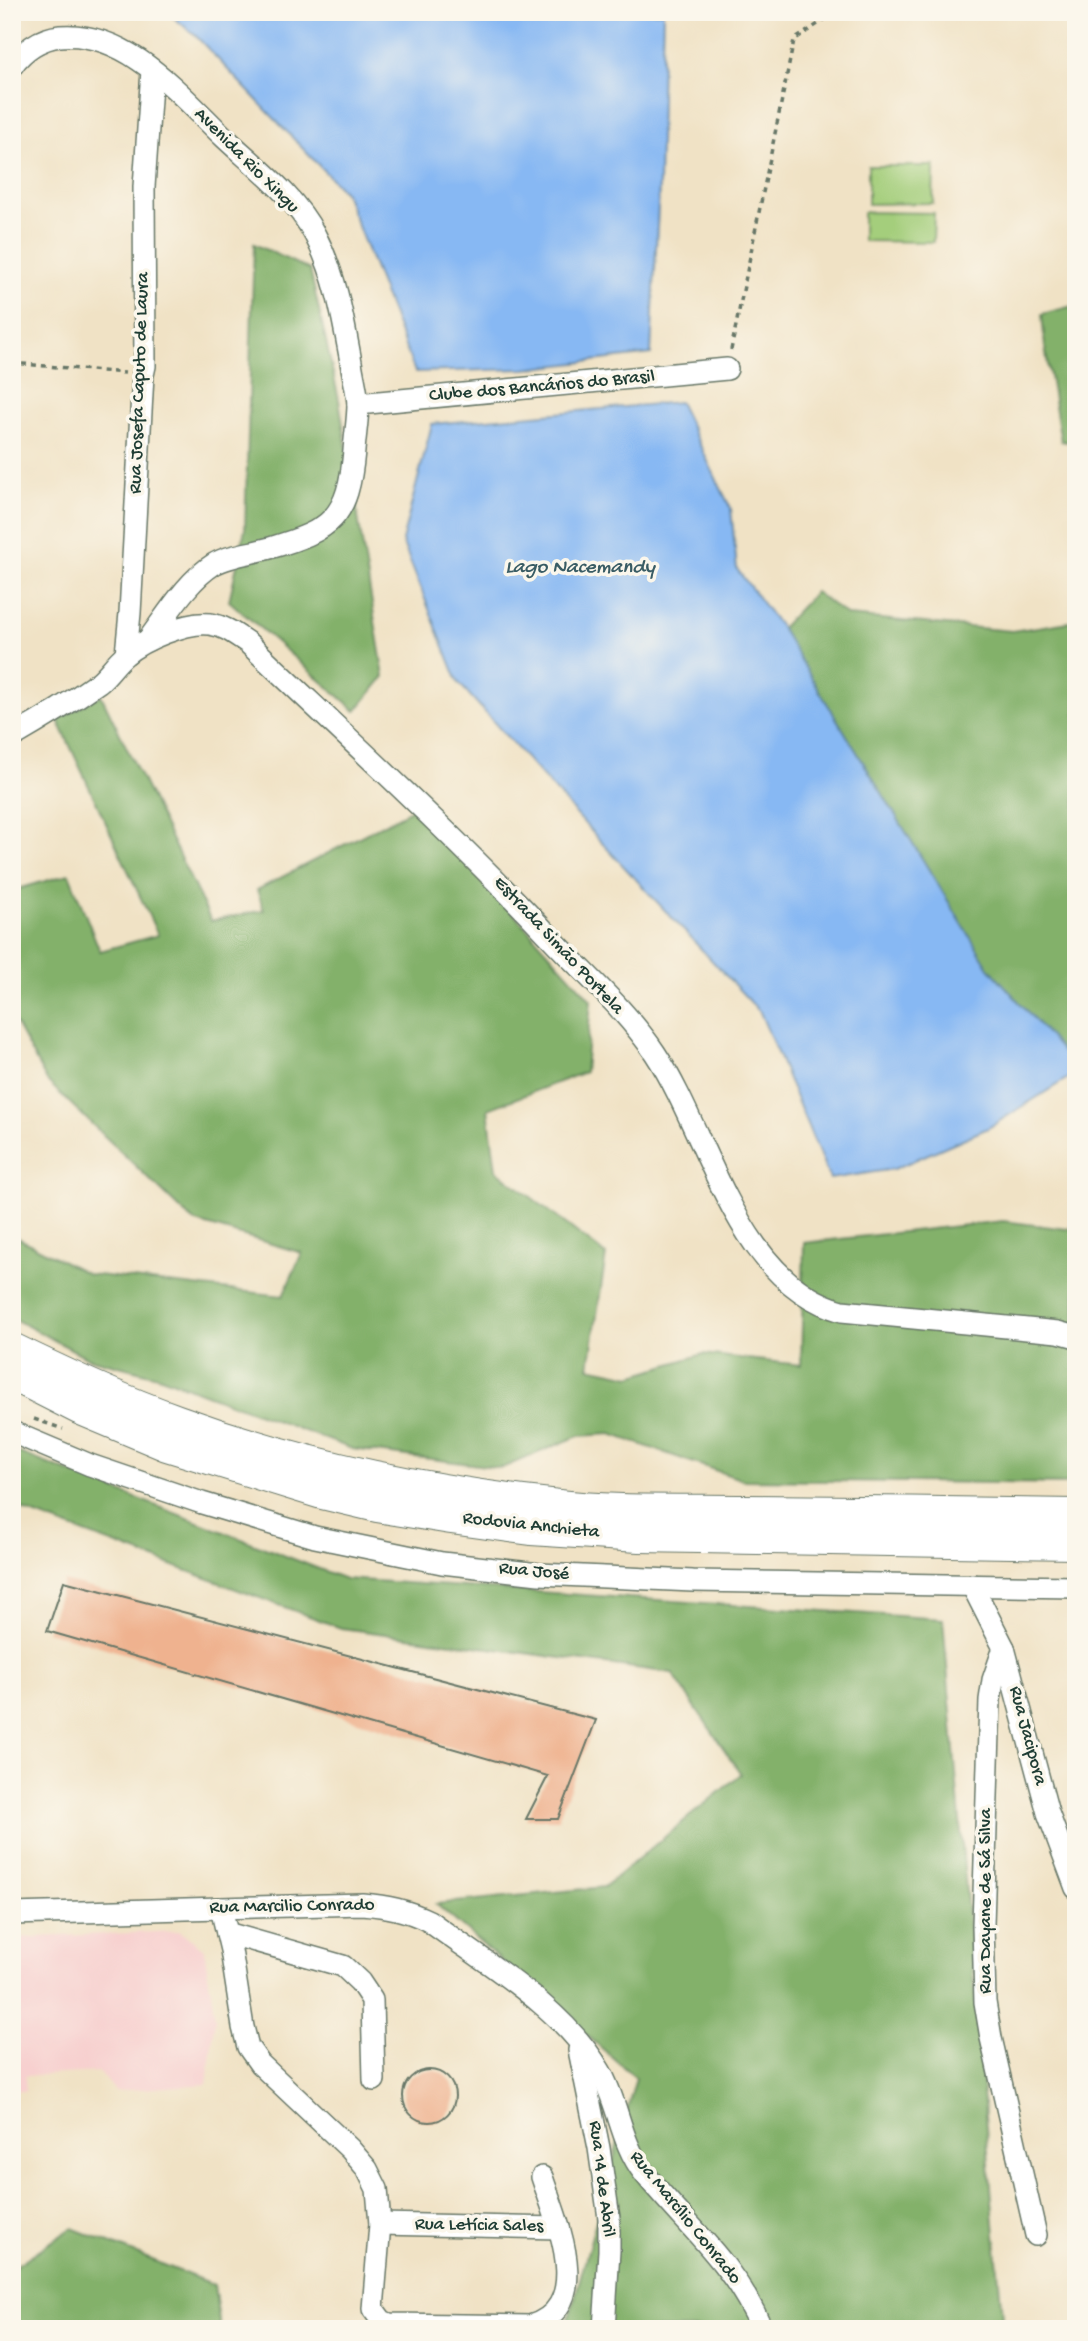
<svg xmlns="http://www.w3.org/2000/svg" width="1088" height="2341" viewBox="0 0 1088 2341" font-family="'Gochi Hand',sans-serif">
  <rect width="100%" height="100%" fill="#fbf7ec"/>
  <filter id="ink" filterUnits="userSpaceOnUse"><feTurbulence type="fractalNoise" baseFrequency=".0143" numOctaves="2"/><feDisplacementMap in="SourceGraphic" scale="14" xChannelSelector="R" yChannelSelector="G"/><feConvolveMatrix kernelMatrix="1 2 1 2 8 2 1 2 1" color-interpolation-filters="sRGB"/></filter>
  <filter id="wash" filterUnits="userSpaceOnUse"><feTurbulence type="fractalNoise" baseFrequency=".00686" numOctaves="4" result="noise"/><feDisplacementMap in="SourceGraphic" scale="28" xChannelSelector="R" yChannelSelector="G"/><feGaussianBlur stdDeviation="1.57" result="paint"/><feColorMatrix in="noise" values="0 0 0 0 0 0 0 0 0 0 0 0 0 0 0 0 0 1.4 0 .05"/><feComposite in="paint" operator="in"/></filter>
  <g filter="url(#wash)">
    <rect width="100%" height="100%" fill="#f0e2c5"/>
    <polygon fill="#f7d0cf" points="180,1931 204,1949 215,2019 207,2084 115,2091 100,2072 25,2076 26,2091 12,2091 12,1938"/>
    <g fill="#a4ce7b" stroke="#628658" stroke-width="2">
      <polygon points="868,166 934,166 933,203 868,204"/>
      <polygon points="863,212 934,213 933,242 863,241"/>
    </g>
    <g fill="#83b16b" stroke="#517750" stroke-width="2">
      <polygon points="254,244 310,270 339,400 384,677 356,711 229,601 245,529"/>
      <polygon points="1076,305 1076,443 1061,441 1045,347 1042,314"/>
      <polygon points="815,592 848,616 1012,631 1076,621 1076,1067 989,968 781,628"/>
      <polygon points="101,695 211,921 264,910 257,890 413,809 441,832 591,1000 585,1072 488,1109 496,1170 606,1255 589,1367 631,1376 703,1354 801,1365 804,1243 1003,1221 1067,1229 1076,1225 1076,1484 743,1480 611,1434 578,1436 502,1468 352,1449 161,1377 88,1358 12,1318 12,1235 88,1274 283,1296 302,1253 193,1221 47,1081 12,1017 12,879 18,889 69,874 100,951 158,935 58,720"/>
      <polygon points="12,1450 345,1579 943,1619 1003,2329 566,2329 636,2078 436,1904 604,1887 741,1774 672,1673 341,1628 12,1506"/>
      <polygon points="72,2228 214,2285 220,2329 12,2329 12,2268"/>
    </g>
    <g fill="#87b8f3" stroke="#537a94" stroke-width="2">
      <polygon points="167,12 663,12 659,185 651,354 525,369 415,372 345,193 195,35"/>
      <polygon points="679,402 731,509 737,569 781,628 989,968 1076,1067 1076,1073 988,1128 894,1169 830,1179 760,1012 602,843 458,682 402,541 432,424"/>
    </g>
    <g id="blocks">
      <g fill="#efb28f">
        <polygon points="64,1581 596,1720 558,1819 526,1819 548,1776 47,1631"/>
        <circle cx="429" cy="2096" r="26"/>
      </g>
    </g>
  </g>
  <g filter="url(#ink)">
    <use href="#blocks" fill-opacity="0" stroke="#687767" stroke-width="2"/>
    <g fill="none" stroke-linecap="round" stroke-linejoin="round">
      <defs>
        <g id="minor">
          <path d="M12 66C23 50 41 38 60 36 128 30 181 96 225 138 257 168 295 196 315 235 336 275 343 318 351 362 353 376 357 390 358 404 358 419 355 436 354 451 348 518 332 530 270 548 253 553 229 555 214 564 187 581 167 615 148 640"/>
          <polyline points="358,404 727,369"/>
          <polyline points="126,654 130,613 143,375 145,366 144,187 152,70"/>
          <path d="M12 737C42 720 71 702 99 682 109 674 115 663 125 655 142 640 187 621 210 624 225 626 236 635 248 643 351 741 455 836 552 939 587 976 627 1011 655 1053 710 1136 736 1282 842 1311L1058 1332 1076 1337"/>
          <polyline points="12,1432 90,1465 202,1503 315,1537 442,1563 539,1574 693,1581 1076,1587"/>
          <polyline points="972,1585 1004,1648 1048,1813 1076,1888"/>
          <polyline points="1004,1648 993,1680 990,1700 983,1925 985,2002 991,2038 1036,2235"/>
          <path d="M221 1908 231 1950 243 2027 248 2047 260 2064 350 2149 367 2169 377 2189 380 2224 373 2309 382 2321 389 2324 530 2326C596 2306 556 2220 542 2177"/>
          <path d="M12 1914 362 1904C387 1906 407 1910 429 1921 487 1964 564 2008 600 2071 619 2104 620 2142 644 2173 687 2226 735 2264 762 2329"/>
          <polyline points="227,1933 343,1966 360,1982 372,2000 374,2080"/>
          <polyline points="579,2050 599,2148 609,2218 609,2251 604,2329"/>
          <polyline points="380,2224 559,2228"/>
        </g>
        <g id="highway">
          <path d="M12 1349C66 1375 121 1401 178 1421 298 1465 424 1491 550 1505 615 1513 682 1510 747 1511 857 1512 966 1513 1076 1515"/>
          <polyline points="12,1374 79,1408 167,1445 322,1493 377,1506 451,1518 531,1529 639,1536 1076,1543"/>
        </g>
      </defs>
      <use href="#minor" stroke="#687767" stroke-width="24"/>
      <use href="#highway" stroke="#687767" stroke-width="34"/>
      <g stroke="#687767" stroke-width="3.5" stroke-dasharray="5 5" stroke-linecap="butt">
        <polyline points="731,350 794,40 836,12"/>
        <polyline points="12,363 125,373"/>
        <polyline points="34,1419 63,1429"/>
      </g>
      <use href="#minor" stroke="#fff" stroke-width="21"/>
      <use href="#highway" stroke="#fff" stroke-width="32"/>
    </g>
  </g>
  <g text-anchor="middle" dominant-baseline="central" stroke-width="7" stroke-linejoin="round" paint-order="stroke">
    <g font-size="19" fill="#1f3d34" stroke="#fbf7ec">
      <text transform="translate(246 161) rotate(45)">Avenida Rio Xingu</text>
      <text transform="translate(140 383) rotate(-88)">Rua Josefa Caputo de Laura</text>
      <text transform="translate(542 387) rotate(-5)">Clube dos Bancários do Brasil</text>
      <text transform="translate(558 946) rotate(47)">Estrada Simão Portela</text>
      <text transform="translate(531 1526) rotate(6)">Rodovia Anchieta</text>
      <text transform="translate(534 1572) rotate(5)">Rua José</text>
      <text transform="translate(1027 1736) rotate(75)">Rua Jacipora</text>
      <text transform="translate(986 1901) rotate(-90)">Rua Dayane de Sá Silva</text>
      <text transform="translate(292 1907) rotate(-1)">Rua Marcilio Conrado</text>
      <text transform="translate(601 2179) rotate(83)">Rua 14 de Abril</text>
      <text transform="translate(685 2218) rotate(51)">Rua Marcílio Conrado</text>
      <text transform="translate(479 2226) rotate(1)">Rua Letícia Sales</text>
    </g>
    <g font-size="21" font-style="italic" fill="#395c64" stroke="#fbf7ec">
      <text x="580" y="568">Lago Nacemandy</text>
    </g>
  </g>
  <rect width="1088" height="2341" fill="none" stroke="#fbf7ec" stroke-width="42"/>
</svg>
